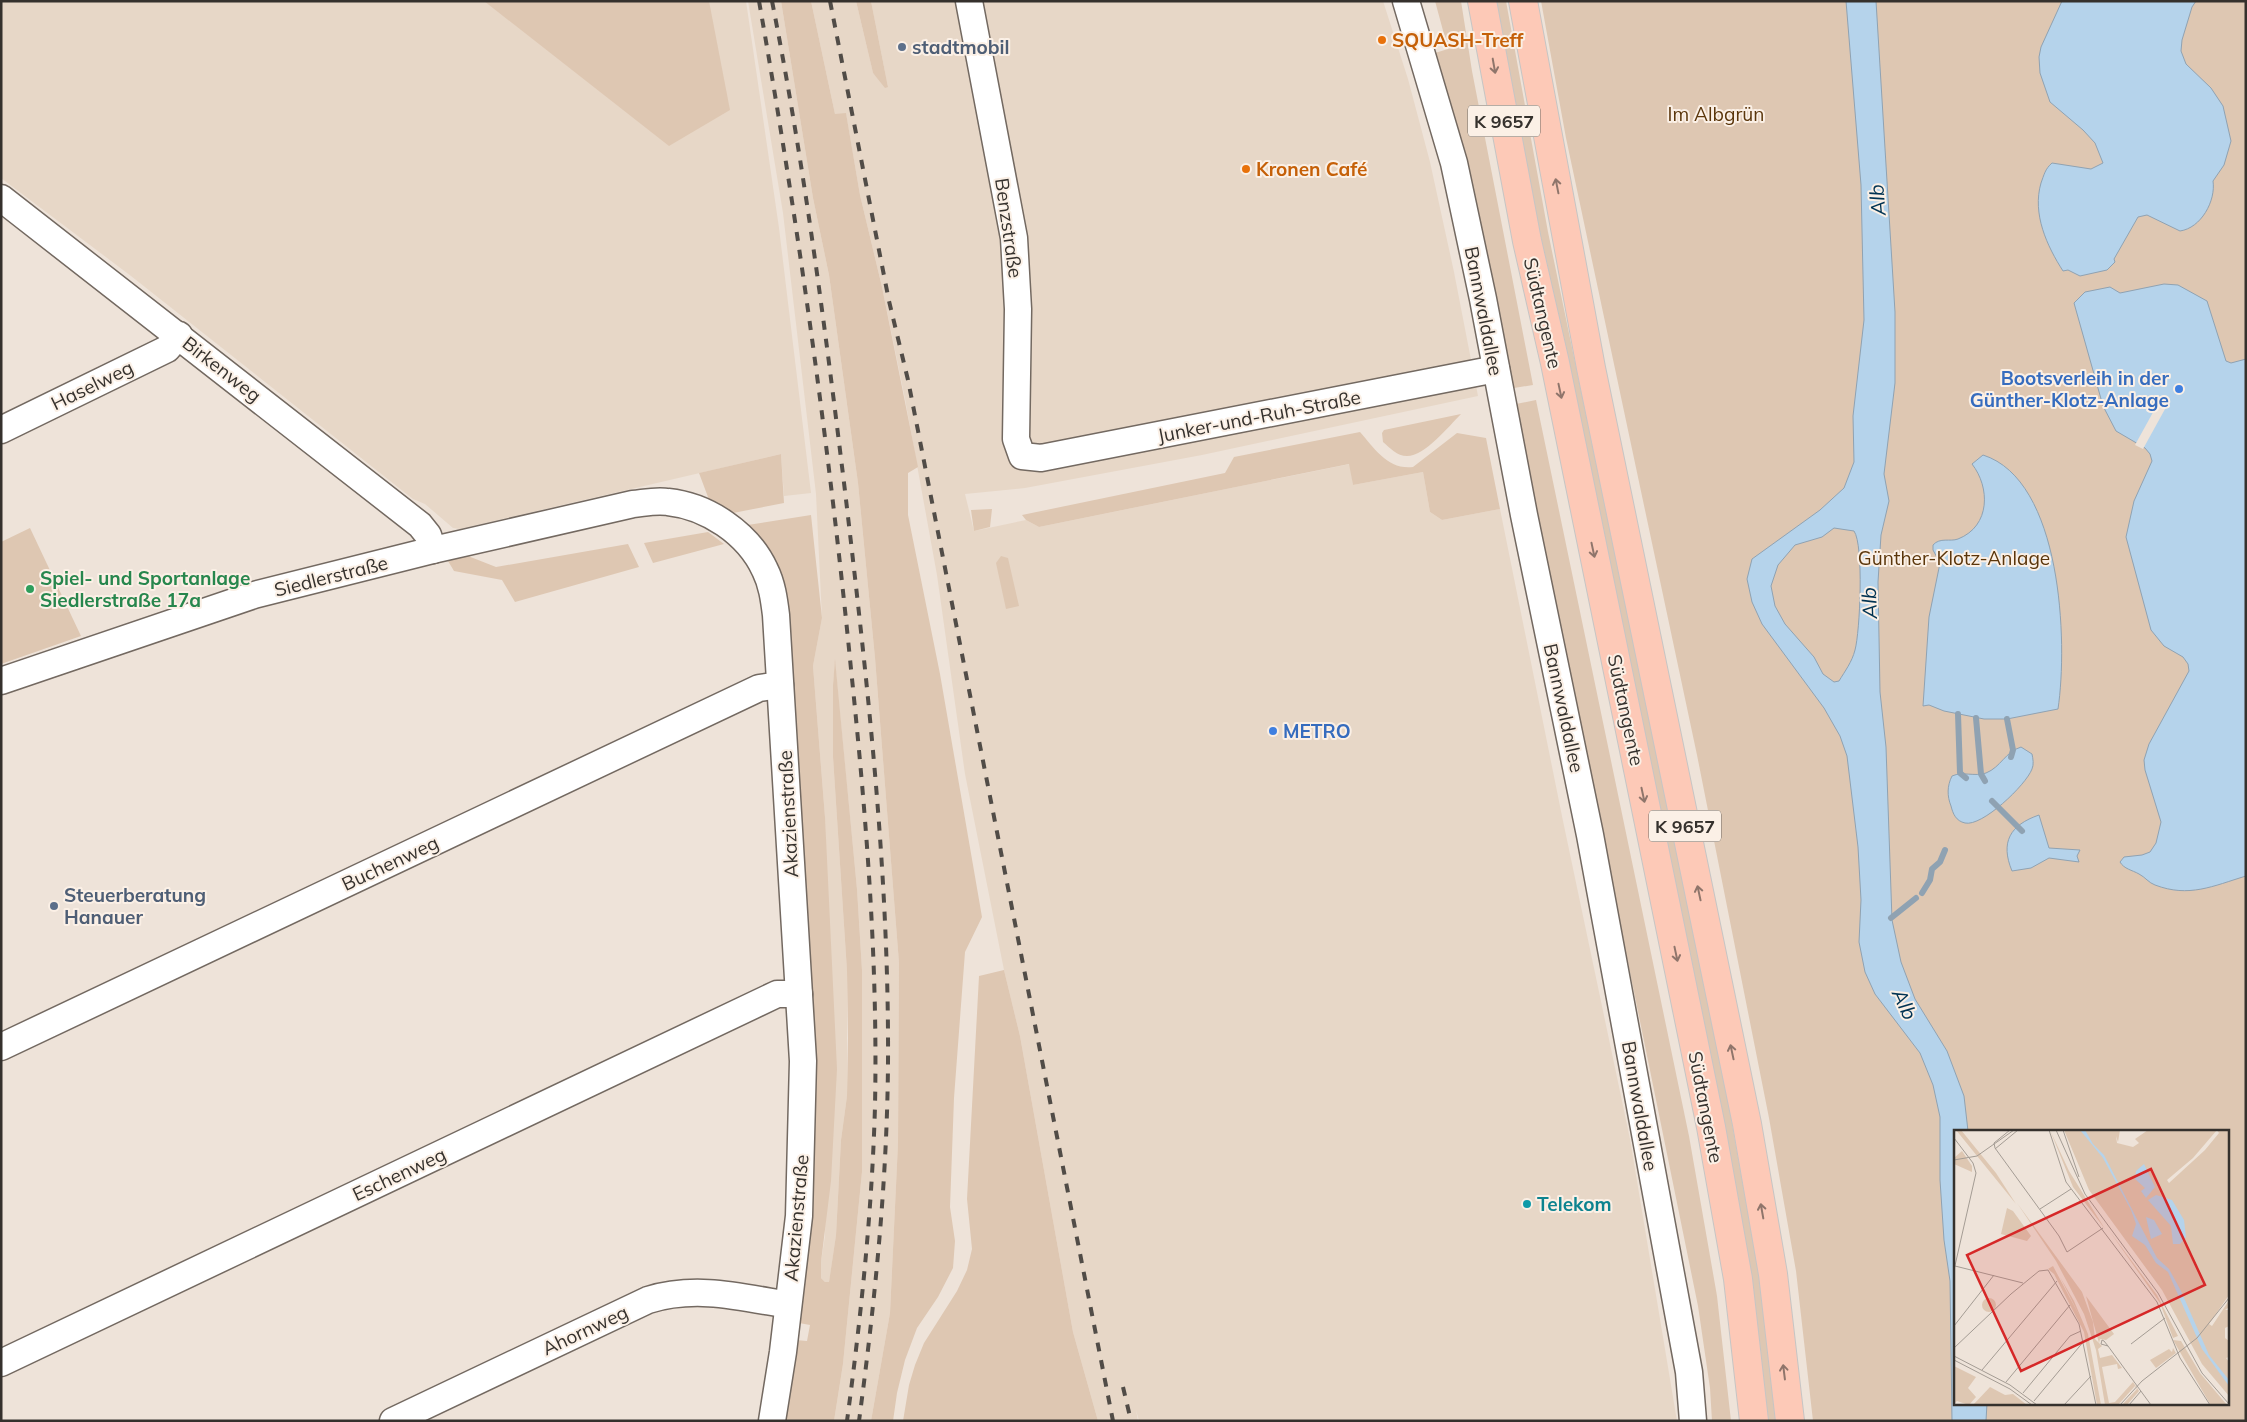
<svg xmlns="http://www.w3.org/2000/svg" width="2247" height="1422" viewBox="0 0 2247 1422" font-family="Mulish,sans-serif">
  <rect width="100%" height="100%" fill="#eee3d9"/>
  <g fill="#e7d7c7">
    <polygon points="1,1 746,1 779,228 811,493 784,496 781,454 460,529 453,528 425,504 413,499 131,276 1,178"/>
    <polygon points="748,1 781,1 813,198 829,275 858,483 875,658 899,963 898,1143 890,1313 871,1421 834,1421 843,1364 862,1172 862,970 857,889 835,662 833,685 833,757 847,971 847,1096 841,1140 836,1235 829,1283 825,1282 821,1278 821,1262 825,1236 831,949 826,881 825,817 813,666 822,618 816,494 783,213"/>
    <polygon points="811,1 856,1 873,73 888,87 871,1 956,1 972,76 997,73 981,1 1383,1 1408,79 1430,162 1454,272 1478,396 1202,455 1025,488 965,494 974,531 1026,520 1039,527 1350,464 1353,485 1423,472 1430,512 1442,520 1500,509 1563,821 1630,1139 1677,1421 1139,1421 1136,1410 1138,1421 1098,1421 1073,1332 1020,1036 1004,970 965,774 937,575 905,399 882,287 860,195 846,114 835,114"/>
  </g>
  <g fill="#dec7b2" fill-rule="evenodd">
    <polygon points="484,1 709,1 730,110 669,146"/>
    <polygon points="781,1 811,1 835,114 846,113 860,195 882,287 918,467 908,473 908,515 940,674 982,917 965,952 954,1098 950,1207 955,1241 953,1268 938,1297 917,1328 905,1360 897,1393 893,1421 871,1421 890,1313 898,1143 899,963 875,658 858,483 829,275 813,198"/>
    <polygon points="856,1 871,1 888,87 885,88 873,73"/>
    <polygon points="1435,1 1461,1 1472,71 1533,385 1514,388 1495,301 1435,53 1448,49"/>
    <polygon points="1496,1 1506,1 1548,232 1727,1095 1761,1287 1776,1421 1766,1421 1550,294"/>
    <path d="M1541 1H2246V1421H1813L1796 1271 1769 1118 1697 755 1566 138ZM1956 1131H2228V1403H1956Z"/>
    <polygon points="1536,400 1689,1136 1717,1296 1731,1421 1712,1421 1710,1388 1698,1306 1533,496 1516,404"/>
    <path d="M1461 414C1449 426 1425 456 1407 456 1397 456 1390 448 1383 442L1382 433 1384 430Z"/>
    <path d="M1360 432C1375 449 1388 470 1413 467L1457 433 1486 438 1500 509 1442 520 1430 512 1423 472 1353 485 1349 464 1039 527 1026 520 1022 515 1225 473 1234 457Z"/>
    <polygon points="781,454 784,503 728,514 711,505 699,473"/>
    <polygon points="992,509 990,527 974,531 971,510"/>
    <polygon points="811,515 822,618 813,666 825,817 837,1069 831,1181 821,1262 821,1278 825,1282 829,1282 836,1235 841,1140 847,1096 848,1038 847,971 833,757 833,685 835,659 857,889 862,970 862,1172 843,1364 834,1421 781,1421 796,1340 807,1341 810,1325 799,1323 789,688 741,526"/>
    <polygon points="30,528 81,636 1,664 1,542"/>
    <polygon points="708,532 724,544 653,563 644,543"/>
    <polygon points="628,544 639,567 515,602 502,580 454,571 448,561 468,556 496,567"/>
    <polygon points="1001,556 1008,558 1019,606 1006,609 996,563"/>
    <polygon points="1004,970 1020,1036 1073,1332 1098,1421 903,1421 909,1385 915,1365 924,1343 957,1291 967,1270 972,1249 967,1199 979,976"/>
  </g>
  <g fill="#b5d3eb" stroke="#8fa2b2" fill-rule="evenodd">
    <path d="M1846 1H1876L1895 312V383L1884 474 1889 501 1881 535 1878 582 1880 692 1886 747 1892 920 1901 962 1915 999 1947 1051 1964 1096 1968 1131H1956V1403H1987L1986 1421H1952L1950 1281 1944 1240 1940 1180V1117L1933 1085 1920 1053 1875 994 1865 972 1859 942 1861 900 1858 847 1847 756 1840 736 1824 708 1762 624 1752 602 1747 579 1752 559 1820 510 1844 488 1854 462 1853 416 1864 320 1861 185ZM1834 528 1854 531C1864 545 1860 632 1855 650 1852 662 1845 671 1839 681L1834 682 1823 674 1814 657 1785 624 1775 606 1771 586 1778 565 1795 545 1822 537Z"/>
    <path d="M2062 1H2196L2192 7 2182 40 2181 51 2186 64 2211 88 2223 106 2231 141 2224 165 2213 181C2216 201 2201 228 2180 231L2147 215 2138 217 2114 259 2115 262 2107 270 2080 276 2068 270 2063 271C2047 246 2032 214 2041 183 2044 175 2045 169 2052 163L2091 169 2103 163 2095 143 2083 130 2050 102 2040 73 2039 57 2041 47Z"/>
    <path d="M2164 284 2178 285 2207 301 2226 361 2231 363 2246 359V876C2213 886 2189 898 2155 885 2149 883 2145 877 2139 874 2132 870 2124 869 2120 862L2124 857 2142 855 2150 852 2156 843 2161 822 2145 770 2144 760 2149 744 2189 671 2188 664 2183 657 2164 646 2151 630 2126 537 2134 501 2152 461 2150 454 2145 448 2116 431 2103 406 2074 303 2085 292 2110 287 2120 293Z"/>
    <path d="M1983 455C2062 480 2068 642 2058 709L2007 719H1984L1944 711 1929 705 1923 706 1929 617 1940 563 1933 550V545C1940 537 1950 542 1958 539 1991 526 1990 487 1972 464Z"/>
    <path d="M2021 747 2032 754C2033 759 2034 764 2032 769 2026 785 1982 827 1965 823 1956 821 1953 814 1951 806 1947 796 1947 786 1952 776 1963 771 1974 777 1986 773 2001 767 2005 752 2021 747Z"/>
    <path d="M2039 815 2049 848 2080 850 2077 856 2079 862 2049 858 2031 868 2012 871C2000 842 2010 825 2039 815Z"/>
  </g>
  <polygon fill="#eee3d9" points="2162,396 2170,400 2143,449 2135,445"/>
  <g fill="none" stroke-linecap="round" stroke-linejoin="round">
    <g stroke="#8fa2b2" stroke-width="6">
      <polyline points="1958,714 1960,773 1966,778"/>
      <polyline points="1976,718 1981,774 1985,781"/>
      <polyline points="2007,719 2013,750 2011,757"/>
      <polyline points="1992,801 2022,831"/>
      <polyline points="1922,893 1930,880 1932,869 1940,862 1945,850"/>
      <polyline points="1891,918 1916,898"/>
    </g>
    <defs>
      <g id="minor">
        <polyline points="969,1 1014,238 1018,309 1016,439 1022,456 1041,458 1496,369"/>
        <polyline points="1406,1 1454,163 1483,299 1524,515 1590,835 1689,1372 1693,1421"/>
        <polyline points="1,198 420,525 428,535 433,550"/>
        <polyline points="1,430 167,349 179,335"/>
        <path d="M1 681 254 595 433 550 633 504C644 503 656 500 668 502 707 506 748 533 765 570 772 584 774 599 776 615L803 1061 799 1216 783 1352 772 1421"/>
        <polyline points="1,1047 759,688 780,685"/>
        <polyline points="1,1363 777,994 799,994"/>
        <path d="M393 1421 648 1300C696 1285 741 1297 788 1305"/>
      </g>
      <g id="highway">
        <polyline points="1482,1 1527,241 1555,363 1711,1127 1738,1279 1754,1421"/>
        <polyline points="1523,1 1591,368 1747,1124 1773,1274 1790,1421"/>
      </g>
    </defs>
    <use href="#minor" stroke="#736961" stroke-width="29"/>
    <use href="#highway" stroke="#c6c5c4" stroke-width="30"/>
    <use href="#minor" stroke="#fff" stroke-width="26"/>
    <use href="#highway" stroke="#fdc9b7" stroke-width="28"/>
    <g stroke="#514c47" stroke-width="4" stroke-dasharray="9 9" stroke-linecap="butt">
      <path d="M759 1C798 223 829 445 851 669 866 814 878 961 875 1106 872 1212 861 1316 847 1421"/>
      <path d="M772 1C804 163 825 327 845 491 866 671 887 853 888 1035 889 1164 876 1293 859 1421"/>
      <polyline points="830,1 889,301 908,380 1113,1421"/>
      <polyline points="1123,1387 1131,1421"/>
    </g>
  </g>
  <defs><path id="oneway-shaft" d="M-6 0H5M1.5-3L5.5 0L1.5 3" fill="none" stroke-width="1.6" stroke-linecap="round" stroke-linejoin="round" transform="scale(1.25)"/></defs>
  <g stroke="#8f756b">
    <use href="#oneway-shaft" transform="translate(1494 66) rotate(80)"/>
    <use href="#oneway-shaft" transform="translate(1557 186) rotate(-101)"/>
    <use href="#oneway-shaft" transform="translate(1560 391) rotate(78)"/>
    <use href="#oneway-shaft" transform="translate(1593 550) rotate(78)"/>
    <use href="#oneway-shaft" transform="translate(1643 795) rotate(78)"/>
    <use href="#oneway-shaft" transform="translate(1699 893) rotate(-102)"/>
    <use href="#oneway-shaft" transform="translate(1676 954) rotate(78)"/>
    <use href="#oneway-shaft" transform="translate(1732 1052) rotate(-102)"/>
    <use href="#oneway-shaft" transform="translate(1762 1211) rotate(-100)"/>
    <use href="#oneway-shaft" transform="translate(1784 1372) rotate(-97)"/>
  </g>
  <g fill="#e8710a" stroke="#fbf0e6" stroke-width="2">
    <circle cx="1382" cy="40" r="5"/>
    <circle cx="1246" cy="169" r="5"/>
  </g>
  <g fill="#5c6f8a" stroke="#fbf0e6" stroke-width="2">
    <circle cx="902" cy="47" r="5"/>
    <circle cx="54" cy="906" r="5"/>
  </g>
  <g fill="#3f7fe0" stroke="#fbf0e6" stroke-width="2">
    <circle cx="2179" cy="389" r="5"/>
    <circle cx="1273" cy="731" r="5"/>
  </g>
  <circle fill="#2e9e5b" stroke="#fbf0e6" stroke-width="2" cx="30" cy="589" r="5"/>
  <circle fill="#0f9aa8" stroke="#fbf0e6" stroke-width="2" cx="1527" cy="1204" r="5"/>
  <g text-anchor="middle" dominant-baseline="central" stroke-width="4" stroke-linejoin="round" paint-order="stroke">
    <g fill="#fbf0e6" stroke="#706a64" stroke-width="1">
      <rect x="1468" y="105.5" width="72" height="31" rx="4"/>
      <rect x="1649" y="810.5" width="72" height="31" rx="4"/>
    </g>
    <g font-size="18" font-weight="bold" fill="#35312d">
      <text x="1504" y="121">K 9657</text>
      <text x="1685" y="826">K 9657</text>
    </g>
    <g font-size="19" font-weight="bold" fill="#c56008" stroke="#fbf0e6" text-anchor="start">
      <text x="1392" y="40">SQUASH-Treff</text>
      <text x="1256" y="169">Kronen Café</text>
    </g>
    <g font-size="19" font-weight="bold" fill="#4e5e75" stroke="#fbf0e6" text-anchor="start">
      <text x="912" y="47">stadtmobil</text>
      <text x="64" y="895">Steuerberatung<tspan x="64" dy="22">Hanauer</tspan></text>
    </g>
    <g font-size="19" fill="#5b360b" stroke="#fbf0e6">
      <text x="1716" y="114">Im Albgrün</text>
      <text x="1954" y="558">Günther-Klotz-Anlage</text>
    </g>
    <g font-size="19" fill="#35312d" stroke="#fbf0e6">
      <text transform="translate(1009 228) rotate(82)">Benzstraße</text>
      <text transform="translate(1484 311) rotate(79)">Bannwaldallee</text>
      <text transform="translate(1543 313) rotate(77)">Südtangente</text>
      <text transform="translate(222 369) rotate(38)">Birkenweg</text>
      <text transform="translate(92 385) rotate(-26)">Haselweg</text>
      <text transform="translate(1259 416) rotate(-11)">Junker-und-Ruh-Straße</text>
      <text transform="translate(331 576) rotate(-14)">Siedlerstraße</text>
      <text transform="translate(1564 708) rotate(78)">Bannwaldallee</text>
      <text transform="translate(1626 710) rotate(78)">Südtangente</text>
      <text transform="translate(788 814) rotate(-93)">Akazienstraße</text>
      <text transform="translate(390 863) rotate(-25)">Buchenweg</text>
      <text transform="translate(1640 1106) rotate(80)">Bannwaldallee</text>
      <text transform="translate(1706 1107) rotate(79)">Südtangente</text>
      <text transform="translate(399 1174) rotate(-25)">Eschenweg</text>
      <text transform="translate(796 1218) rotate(-85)">Akazienstraße</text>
      <text transform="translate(585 1330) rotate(-25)">Ahornweg</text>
    </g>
    <g font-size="19" font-weight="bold" fill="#366cbe" stroke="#fbf0e6" text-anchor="end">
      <text x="2169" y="378">Bootsverleih in der<tspan x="2169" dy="22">Günther-Klotz-Anlage</tspan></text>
      <text x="1283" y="731" text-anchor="start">METRO</text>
    </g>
    <g font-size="19" font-weight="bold" fill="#27864d" stroke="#fbf0e6" text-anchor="start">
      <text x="40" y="578">Spiel- und Sportanlage<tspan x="40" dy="22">Siedlerstraße 17a</tspan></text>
    </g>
    <g font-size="19" font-weight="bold" fill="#0d838f" stroke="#fbf0e6" text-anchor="start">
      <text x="1537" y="1204">Telekom</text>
    </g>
    <g font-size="20" font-style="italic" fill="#003353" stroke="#fbf0e6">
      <text transform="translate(1877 200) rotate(-95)">Alb</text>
      <text transform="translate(1869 603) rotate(-92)">Alb</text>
      <text transform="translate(1905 1004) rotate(65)">Alb</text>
    </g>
  </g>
  <g transform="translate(1954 1130)">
    <rect width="275" height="275" fill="#eee3d9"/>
    <path d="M2 0H7L42 43 62 74ZM96 0 115 41 151 99 119 57ZM110 0H166L164 12 167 13 164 12 162 6 163 13 179 17 185 13 181 9 194 0H275V165L255 194 258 196 274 172 275 177 271 180H275V196L271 198V208L275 211V227L272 228 275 232V266L248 234 208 160 135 60ZM263 0 265 3 251 20 215 53 213 50 239 28ZM8 21 18 36V42L0 34V28ZM63 73 128 162 139 192 141 209 148 216 144 219 146 228 158 225 168 238 164 239 163 234 148 237 155 273 161 272 179 252 185 261 173 275H168L183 259 181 256 164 275H151L142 220 130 184 102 131ZM53 78 59 81 77 106 73 111 47 104ZM154 99 203 165 224 206 219 208 206 173ZM99 136 125 185 106 147 120 171 134 204 147 275H143L130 202 100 144 94 139ZM132 166 160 204 152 210 146 209 145 213ZM28 175a7 7 0 1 1 14 0a7 7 0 1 1-14 0ZM219 210 227 211 246 243 273 275 256 274ZM219 218 222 223 202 238 196 230 215 219 218 222ZM0 236 22 247 14 258 22 267 15 275 3 271 0 274ZM36 257 51 265 59 264 73 275H19Z" fill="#dec7b2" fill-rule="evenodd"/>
    <path d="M126 0H131L139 14 150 25 203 128 215 139 227 161 255 225 275 250V256L248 219 214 142 202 133 191 115 178 106 182 94 177 80 149 28ZM190 34 201 57 192 68 187 61 191 58 181 49 182 41ZM202 65 218 70 230 90 232 107 226 114H219L217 96 194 70ZM192 87 200 90 208 104 197 109Z" fill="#b5d3eb"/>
    <path fill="none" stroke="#a49c94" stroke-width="1" d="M56 0 40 13 41 18 105 106 113 122 149 98M95 0 112 52 203 172 226 228 256 275M102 0 131 64 204 163 248 243 275 274M109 0 125 47M0 8 19 33 22 43 0 140M41 19 64 0M0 30 23 26 60 0M86 79 117 59M1 136 69 153M0 196 40 145M148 210 150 211 154 216 147 214ZM177 214 211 188M154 216 197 275M0 218 57 164 85 141 94 140 125 194 142 275M0 226 56 255 83 275M0 230 56 259 78 275M28 240 103 151M52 252 116 175M69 263 116 206 127 201M80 271 130 211M110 275 137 246M166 275 188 251 243 208 275 168M175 275 187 261"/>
    <path fill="#d62828" fill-opacity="0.15" stroke="#d62828" stroke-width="2.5" d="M197 39 251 155 67 241 13 125Z"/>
    <rect width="275" height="275" fill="none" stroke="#35312d" stroke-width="2.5"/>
  </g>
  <rect width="2247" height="1422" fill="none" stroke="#35312d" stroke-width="5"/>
</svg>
